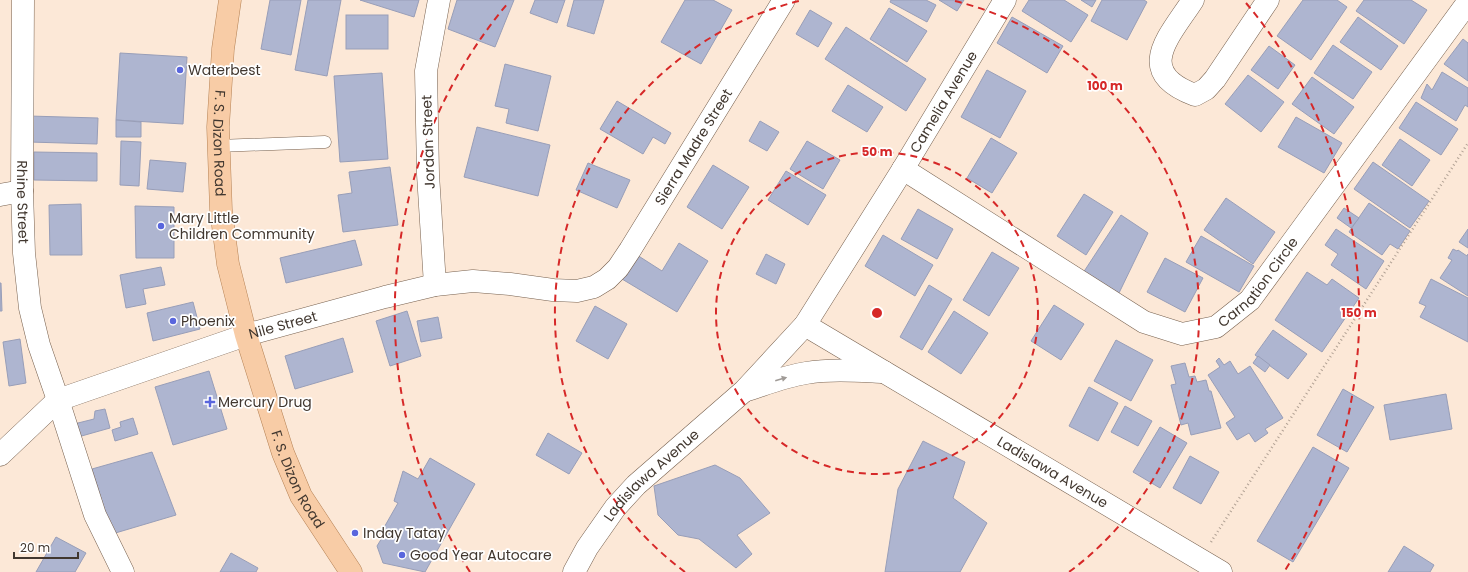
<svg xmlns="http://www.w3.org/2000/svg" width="1468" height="572" viewBox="0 0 1468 572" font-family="Poppins,sans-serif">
  <rect width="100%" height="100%" fill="#fce8d7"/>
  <g fill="#aeb5d0" stroke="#989eb8">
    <polygon points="270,0 301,0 291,55 261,49"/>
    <polygon points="308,0 341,0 327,76 295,70"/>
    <polygon points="360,0 419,0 414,17"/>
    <polygon points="457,0 514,0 495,47 448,29"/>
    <polygon points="535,0 565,0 557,23 530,13"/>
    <polygon points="574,0 604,0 594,34 567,26"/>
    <polygon points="685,0 713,0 732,10 701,64 661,42"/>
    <polygon points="891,0 926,0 936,5 927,22 890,2"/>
    <polygon points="939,0 964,0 957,11"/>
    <polygon points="1029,0 1064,0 1088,15 1071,42 1022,11"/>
    <polygon points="1081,0 1096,0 1092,7"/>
    <polygon points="1102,0 1144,0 1147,2 1127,40 1091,21"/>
    <polygon points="1303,0 1337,0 1347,7 1311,60 1277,36"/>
    <polygon points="1364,0 1411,0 1427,10 1404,44 1356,11"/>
    <polygon points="889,8 927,31 907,62 870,39"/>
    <polygon points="810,10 832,23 818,47 796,34"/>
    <rect x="346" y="15" width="42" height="34"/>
    <polygon points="1012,17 1063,46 1047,73 997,43"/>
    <polygon points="1358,17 1398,46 1381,70 1340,42"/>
    <polygon points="846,27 926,79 906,111 825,59"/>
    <polygon points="1463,39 1468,43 1468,81 1444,64"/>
    <polygon points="1333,45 1372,72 1353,99 1314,73"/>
    <polygon points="1269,46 1295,65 1278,89 1251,70"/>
    <polygon points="120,53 187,57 183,124 116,120"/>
    <polygon points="505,64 551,76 538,131 506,123 509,109 495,106"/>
    <polygon points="987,70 1026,91 1000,138 961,117"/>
    <polygon points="1442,72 1468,88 1468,107 1465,105 1456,121 1421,98 1427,84 1432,90"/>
    <polygon points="382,73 388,159 340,162 334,76"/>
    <polygon points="1248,75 1284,102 1261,132 1225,104"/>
    <polygon points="1312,77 1354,107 1334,134 1292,104"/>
    <polygon points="848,85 883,107 867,132 832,111"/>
    <polygon points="617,101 671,133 665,144 653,137 643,154 600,129"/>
    <polygon points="1416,102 1458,129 1441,155 1399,128"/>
    <polygon points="29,116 98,118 97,144 29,142"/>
    <polygon points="1296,117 1342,143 1324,173 1278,147"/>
    <polygon points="116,120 141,122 141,137 116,137"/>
    <polygon points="760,121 779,132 767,151 749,141"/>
    <polygon points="477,127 550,145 538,196 464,177"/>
    <polygon points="991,138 1017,153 992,193 967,178"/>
    <polygon points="1400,139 1430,160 1412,186 1382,165"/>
    <polygon points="121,141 141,142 139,186 120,185"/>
    <polygon points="807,141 840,160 823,189 790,169"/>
    <polygon points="34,152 97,153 97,181 34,180"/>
    <polygon points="150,160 186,163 183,192 147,189"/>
    <polygon points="1373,162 1429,201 1410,228 1354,189"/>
    <polygon points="588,163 630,180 617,208 576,190"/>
    <polygon points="713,165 749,187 722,229 687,207"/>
    <polygon points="390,167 398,225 343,232 338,195 352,193 349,172"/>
    <polygon points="786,171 826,195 808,225 768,200"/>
    <polygon points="1084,194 1113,212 1086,255 1057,236"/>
    <polygon points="1226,198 1275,232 1253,264 1204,230"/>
    <polygon points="1369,203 1410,231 1398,249 1390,244 1382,255 1349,232"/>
    <polygon points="81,204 82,255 50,255 49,205"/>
    <polygon points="135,206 174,207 174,258 136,258"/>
    <polygon points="1344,208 1359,218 1351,228 1337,218"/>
    <polygon points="918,209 953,229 937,259 901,239"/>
    <polygon points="1121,215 1148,233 1119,293 1083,273"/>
    <polygon points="1336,229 1384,261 1366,289 1331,265 1338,254 1325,245"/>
    <polygon points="1468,229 1468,248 1459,242"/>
    <polygon points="883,235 933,265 915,296 865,266"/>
    <polygon points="1201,236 1254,266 1239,292 1186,262"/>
    <polygon points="355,240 362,265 286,283 280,258"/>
    <polygon points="679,243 708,261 677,312 622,279 637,255 662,271"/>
    <polygon points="1453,249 1457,251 1458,250 1467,256 1468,254 1468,296 1440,278 1452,260 1448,258"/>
    <polygon points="992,252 1019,268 989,316 963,300"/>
    <polygon points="766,254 785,264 776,284 756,274"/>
    <polygon points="1165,258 1203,278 1185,312 1147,292"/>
    <polygon points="161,267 165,285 143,289 146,304 126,308 120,275"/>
    <polygon points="1307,272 1327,285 1332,279 1359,298 1322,352 1275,320"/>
    <polygon points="1431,279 1468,298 1468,342 1420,317 1426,306 1419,303"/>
    <polygon points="0,283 1,283 2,311 0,311"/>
    <polygon points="929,285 952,299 922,350 900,337"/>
    <polygon points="193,302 200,329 153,341 147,313"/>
    <polygon points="1054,305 1084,324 1061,360 1031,341"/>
    <polygon points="595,306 627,324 608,359 576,341"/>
    <polygon points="407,311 421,356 390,366 376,321"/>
    <polygon points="954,311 988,333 961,374 928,352"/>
    <polygon points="438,317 442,338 421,342 417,321"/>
    <polygon points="1273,330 1307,354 1288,379 1255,355"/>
    <polygon points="343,338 353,372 295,389 285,356"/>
    <polygon points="20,339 26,383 9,386 3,342"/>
    <polygon points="1116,340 1153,360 1131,401 1094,381"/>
    <polygon points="1258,356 1270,365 1265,372 1253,363"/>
    <polygon points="1219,358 1224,365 1230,361 1238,374 1250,366 1283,418 1265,429 1268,433 1255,442 1249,433 1237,440 1226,423 1235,417 1208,375 1220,367 1216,361"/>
    <polygon points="1185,363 1189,377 1195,376 1197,382 1206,380 1209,391 1211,391 1221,428 1191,435 1188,423 1181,425 1171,385 1176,384 1171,366"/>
    <polygon points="209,371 227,429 173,445 155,387"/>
    <polygon points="1089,387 1118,403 1098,441 1069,426"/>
    <polygon points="1343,389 1374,407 1347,452 1317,435"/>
    <polygon points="1446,394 1452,429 1390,440 1384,405"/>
    <polygon points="1125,406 1152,421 1138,446 1111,432"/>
    <polygon points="105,409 110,428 78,437 74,424 94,419 95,411"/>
    <polygon points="133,418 138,434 115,441 112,430 121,427 120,422"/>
    <polygon points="1160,427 1187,443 1160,488 1133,472"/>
    <polygon points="548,433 582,453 569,474 536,455"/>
    <polygon points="923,441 965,462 953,498 987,523 960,572 885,572 898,489"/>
    <polygon points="1313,447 1349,468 1293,562 1257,541"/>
    <polygon points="152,452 176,515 112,534 92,469"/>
    <polygon points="1190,456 1219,472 1201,504 1173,488"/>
    <polygon points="430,458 475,484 425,572 383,563 377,546 385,533 382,531 398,503 394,501 403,471 418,479"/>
    <polygon points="715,465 740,478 770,513 737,535 752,554 736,568 699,539 678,535 658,515 654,486"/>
    <polygon points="56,537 86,553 75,572 36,572"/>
    <polygon points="1404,546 1434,565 1430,572 1388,572"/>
    <polygon points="231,553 258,568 256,572 220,572"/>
  </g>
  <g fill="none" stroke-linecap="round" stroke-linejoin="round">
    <defs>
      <polyline id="service" points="218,146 325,142"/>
      <g id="minor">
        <path id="s1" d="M23 0 22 191 24 253 30 308 39 345 58 400 95 515 123 572"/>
        <path d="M1193 0C1169 37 1133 72 1195 95L1206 89 1215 79 1268 0"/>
        <path id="s2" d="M903 169 1144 322 1182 334 1216 327 1250 300 1468 2"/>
        <polyline points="0,195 22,191"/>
        <polyline points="435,285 428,174 426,71 439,0"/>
        <path id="s3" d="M805 325 1221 572"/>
        <path d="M747 390C766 384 786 376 806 373 832 369 858 371 884 372"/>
        <path id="s4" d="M0 455 58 400 246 335 385 297 435 285 473 281 510 284 553 290 577 291 594 287 607 279 618 268 630 250 784 0"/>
        <path id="s5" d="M574 572 587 548 615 508 636 485 744 391 805 325 903 169 1005 0"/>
      </g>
      <g id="primary">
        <path id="s6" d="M230 0 223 49 218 127 221 210 228 264 246 335 283 453 301 496 351 572"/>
      </g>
    </defs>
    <use href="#service" stroke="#77614f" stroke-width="13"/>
    <use href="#minor" stroke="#77614f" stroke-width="23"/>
    <use href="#primary" stroke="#b58255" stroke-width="23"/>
    <polyline stroke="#b1a194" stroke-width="2.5" stroke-dasharray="1 3" stroke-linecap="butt" points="1211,542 1468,143"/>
    <use href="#service" stroke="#fff" stroke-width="12"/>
    <use href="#minor" stroke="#fff" stroke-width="22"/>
    <use href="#primary" stroke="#f8cca6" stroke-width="22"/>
  </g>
  <defs><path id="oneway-solid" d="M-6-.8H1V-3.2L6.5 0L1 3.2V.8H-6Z"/></defs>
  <use fill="#a09b97" href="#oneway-solid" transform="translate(781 379) rotate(-16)"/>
  <g fill="none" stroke="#d62828" stroke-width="2" stroke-dasharray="7 5">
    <circle cx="877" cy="313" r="161"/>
    <path d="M685 572A322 322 0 0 1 799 1M955 1A322 322 0 0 1 1069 572"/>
    <path d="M470 572A482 482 0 0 1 508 3M1246 3A482 482 0 0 1 1284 572"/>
  </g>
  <g fill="#5966dd" stroke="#fff" stroke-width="1.5">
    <circle cx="180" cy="70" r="4"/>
    <circle cx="161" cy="226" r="4"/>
    <circle cx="173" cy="321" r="4"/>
    <path d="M208 396h4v4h4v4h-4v4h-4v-4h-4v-4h4z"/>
    <circle cx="355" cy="533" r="4"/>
    <circle cx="402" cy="555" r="4"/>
  </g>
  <g text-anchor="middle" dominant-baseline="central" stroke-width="3.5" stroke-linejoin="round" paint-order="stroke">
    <g font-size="14" fill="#41372f" stroke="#fff" text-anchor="start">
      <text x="188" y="70">Waterbest</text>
      <text x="169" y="218">Mary Little<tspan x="169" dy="16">Children Community</tspan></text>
      <text x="181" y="321">Phoenix</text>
      <text x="218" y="402">Mercury Drug</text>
      <text x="363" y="533">Inday Tatay</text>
      <text x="410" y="555">Good Year Autocare</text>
    </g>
    <g font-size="14" fill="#41372f" stroke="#fff">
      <text stroke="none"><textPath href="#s5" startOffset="603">Camelia Avenue</textPath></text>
      <text transform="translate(428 142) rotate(-92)">Jordan Street</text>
      <text stroke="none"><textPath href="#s6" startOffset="144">F. S. Dizon Road</textPath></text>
      <text stroke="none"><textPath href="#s4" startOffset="808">Sierra Madre Street</textPath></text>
      <text stroke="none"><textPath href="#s1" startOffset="202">Rhine Street</textPath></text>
      <text stroke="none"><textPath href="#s2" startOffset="422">Carnation Circle</textPath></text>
      <text stroke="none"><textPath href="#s4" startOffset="317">Nile Street</textPath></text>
      <text stroke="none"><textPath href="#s3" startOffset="288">Ladislawa Avenue</textPath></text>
      <text stroke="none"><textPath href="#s5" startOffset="125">Ladislawa Avenue</textPath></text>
      <text stroke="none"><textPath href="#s6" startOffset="492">F. S. Dizon Road</textPath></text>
    </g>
  </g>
  <circle cx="877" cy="313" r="6" fill="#d62828" stroke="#fff" stroke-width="2"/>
  <g font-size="12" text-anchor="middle" font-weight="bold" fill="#d62828" stroke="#fff" stroke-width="3.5" stroke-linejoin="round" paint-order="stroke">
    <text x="1105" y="90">100 m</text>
    <text x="877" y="156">50 m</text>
    <text x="1359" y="317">150 m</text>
  </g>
  <path d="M14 552v6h64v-6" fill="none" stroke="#41372f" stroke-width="2"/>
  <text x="20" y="552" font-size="12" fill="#41372f" stroke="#ffffff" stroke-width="3" paint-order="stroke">20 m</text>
</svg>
